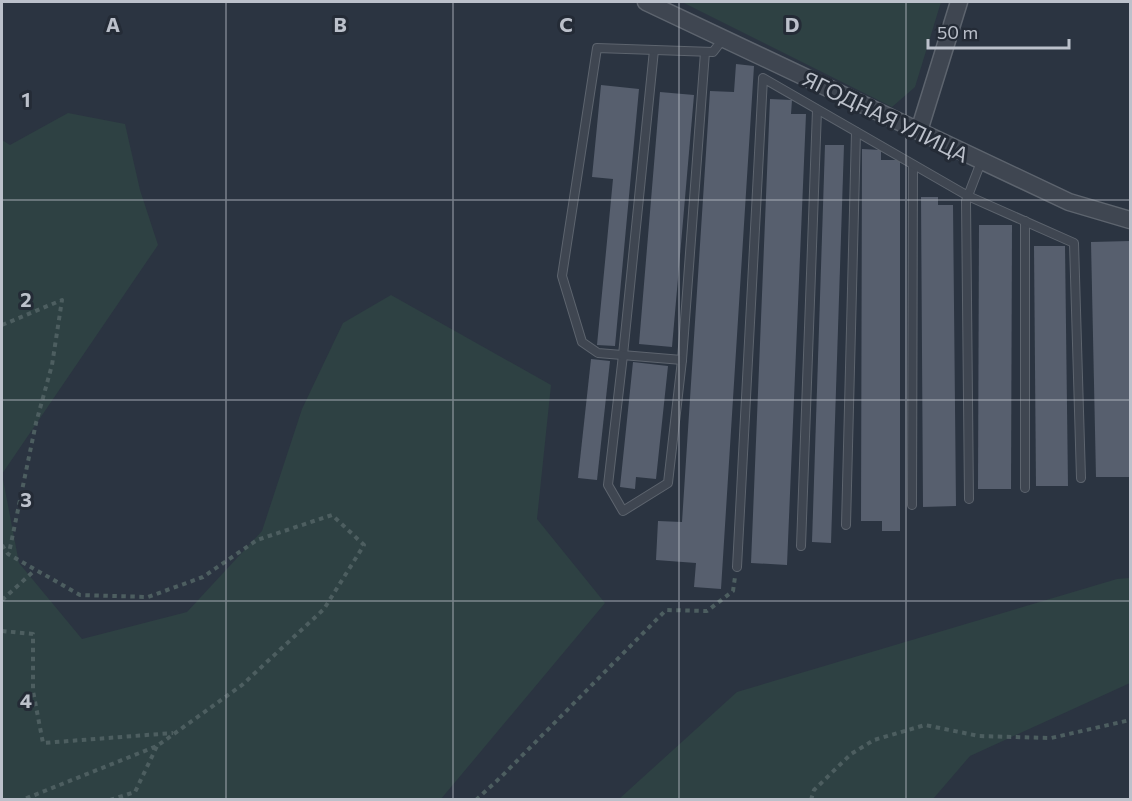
<svg xmlns="http://www.w3.org/2000/svg" width="1132" height="801" viewBox="0 0 1132 801" font-family="Commissioner,sans-serif">
  <rect width="100%" height="100%" fill="#2b3441"/>
  <g fill="#2e4143">
    <polygon points="682,2 941,2 915,87 892,107"/>
    <polygon points="68,113 125,124 140,190 158,245 2,474 19,563 82,639 187,612 262,531 302,409 343,323 391,295 551,385 537,519 605,603 441,799 2,799 2,140 10,145"/>
    <polygon points="1130,578 1130,683 970,756 933,799 619,799 737,692 1117,579"/>
  </g>
  <g fill="#575f6e">
    <polygon points="736,64 754,66 721,589 694,587 696,563 656,560 658,521 682,522 710,91 734,92"/>
    <polygon points="601,85 639,89 615,346 597,345 613,179 592,177"/>
    <polygon points="660,92 694,95 672,347 639,344"/>
    <polygon points="770,99 792,100 791,114 806,114 787,565 751,563"/>
    <polygon points="825,145 844,145 831,543 812,542"/>
    <polygon points="862,149 881,150 881,160 900,160 900,531 882,531 882,521 861,521"/>
    <polygon points="921,197 938,197 938,205 953,205 956,506 923,507"/>
    <polygon points="979,225 1012,225 1011,489 978,489"/>
    <polygon points="1130,241 1130,477 1096,477 1091,242"/>
    <polygon points="1034,246 1065,246 1068,486 1036,486"/>
    <polygon points="591,359 610,361 597,480 578,478"/>
    <polygon points="633,362 668,366 656,479 636,477 635,489 620,487"/>
  </g>
  <g fill="none" stroke-linecap="round" stroke-linejoin="round">
    <defs>
      <g id="service">
        <polyline points="654,50 623,355 608,485 623,511 668,483 682,360 705,52"/>
        <polyline points="1025,221 1025,488"/>
        <polyline points="682,360 598,353 582,342 562,276 597,48 713,52 723,39"/>
        <polyline points="969,499 966,201 981,162"/>
        <polyline points="912,505 913,165"/>
        <polyline points="846,525 856,132"/>
        <polyline points="801,546 817,110"/>
        <polyline points="737,567 763,78 968,196 1074,243 1081,478"/>
      </g>
      <g id="minor">
        <polyline points="646,2 1069,202 1130,220"/>
        <polyline points="919,131 959,2"/>
      </g>
    </defs>
    <use href="#service" stroke="#5d646e" stroke-width="10"/>
    <use href="#minor" stroke="#5d646e" stroke-width="19"/>
    <g stroke="#4d5e60" stroke-width="4" stroke-dasharray="4.5 4.5" stroke-linecap="butt">
      <polyline points="2,325 62,300 52,365 36,423 9,553"/>
      <polyline points="2,545 8,554 80,595 148,597 203,577 257,540 332,515 364,545 324,609 242,685 157,746 22,800"/>
      <polyline points="2,600 34,571"/>
      <polyline points="2,631 33,634 33,691 43,743 173,733"/>
      <polyline points="110,800 135,792 157,746"/>
      <polyline points="476,800 502,776 666,610 707,611 733,591 735,577"/>
      <polyline points="811,800 814,790 851,754 874,740 925,725 979,736 1051,738 1130,720"/>
    </g>
    <use href="#service" stroke="#3f4651" stroke-width="8"/>
    <use href="#minor" stroke="#3f4651" stroke-width="16"/>
  </g>
  <path fill="none" stroke="#bcc1cb" stroke-width="1.5" stroke-opacity="0.55" d="M226 2V800M453 2V800M679 2V800M906 2V800M2 200H1130M2 400H1130M2 601H1130"/>
  <g text-anchor="middle" dominant-baseline="central" stroke-width="6" stroke-linejoin="round" paint-order="stroke">
    <g font-size="21" fill="#bcc1cb" stroke="#242b36">
      <text transform="translate(886 116) rotate(26)">ЯГОДНАЯ УЛИЦА</text>
    </g>
  </g>
  <g font-size="20" text-anchor="middle" font-weight="bold" fill="#bcc1cb" stroke="#242b36" stroke-width="6" stroke-linejoin="round" paint-order="stroke">
    <text x="113" y="32">A</text>
    <text x="340" y="32">B</text>
    <text x="566" y="32">C</text>
    <text x="792" y="32">D</text>
    <text x="26" y="107">1</text>
    <text x="26" y="307">2</text>
    <text x="26" y="507">3</text>
    <text x="26" y="708">4</text>
  </g>
  <rect width="1132" height="801" fill="none" stroke="#bcc1cb" stroke-width="6"/>
  <path d="M928 39v9h141v-9" fill="none" stroke="#bcc1cb" stroke-width="3"/>
  <text x="937" y="39" font-size="18" fill="#bcc1cb" stroke="#242b36" stroke-width="4.5" paint-order="stroke">50 m</text>
</svg>
